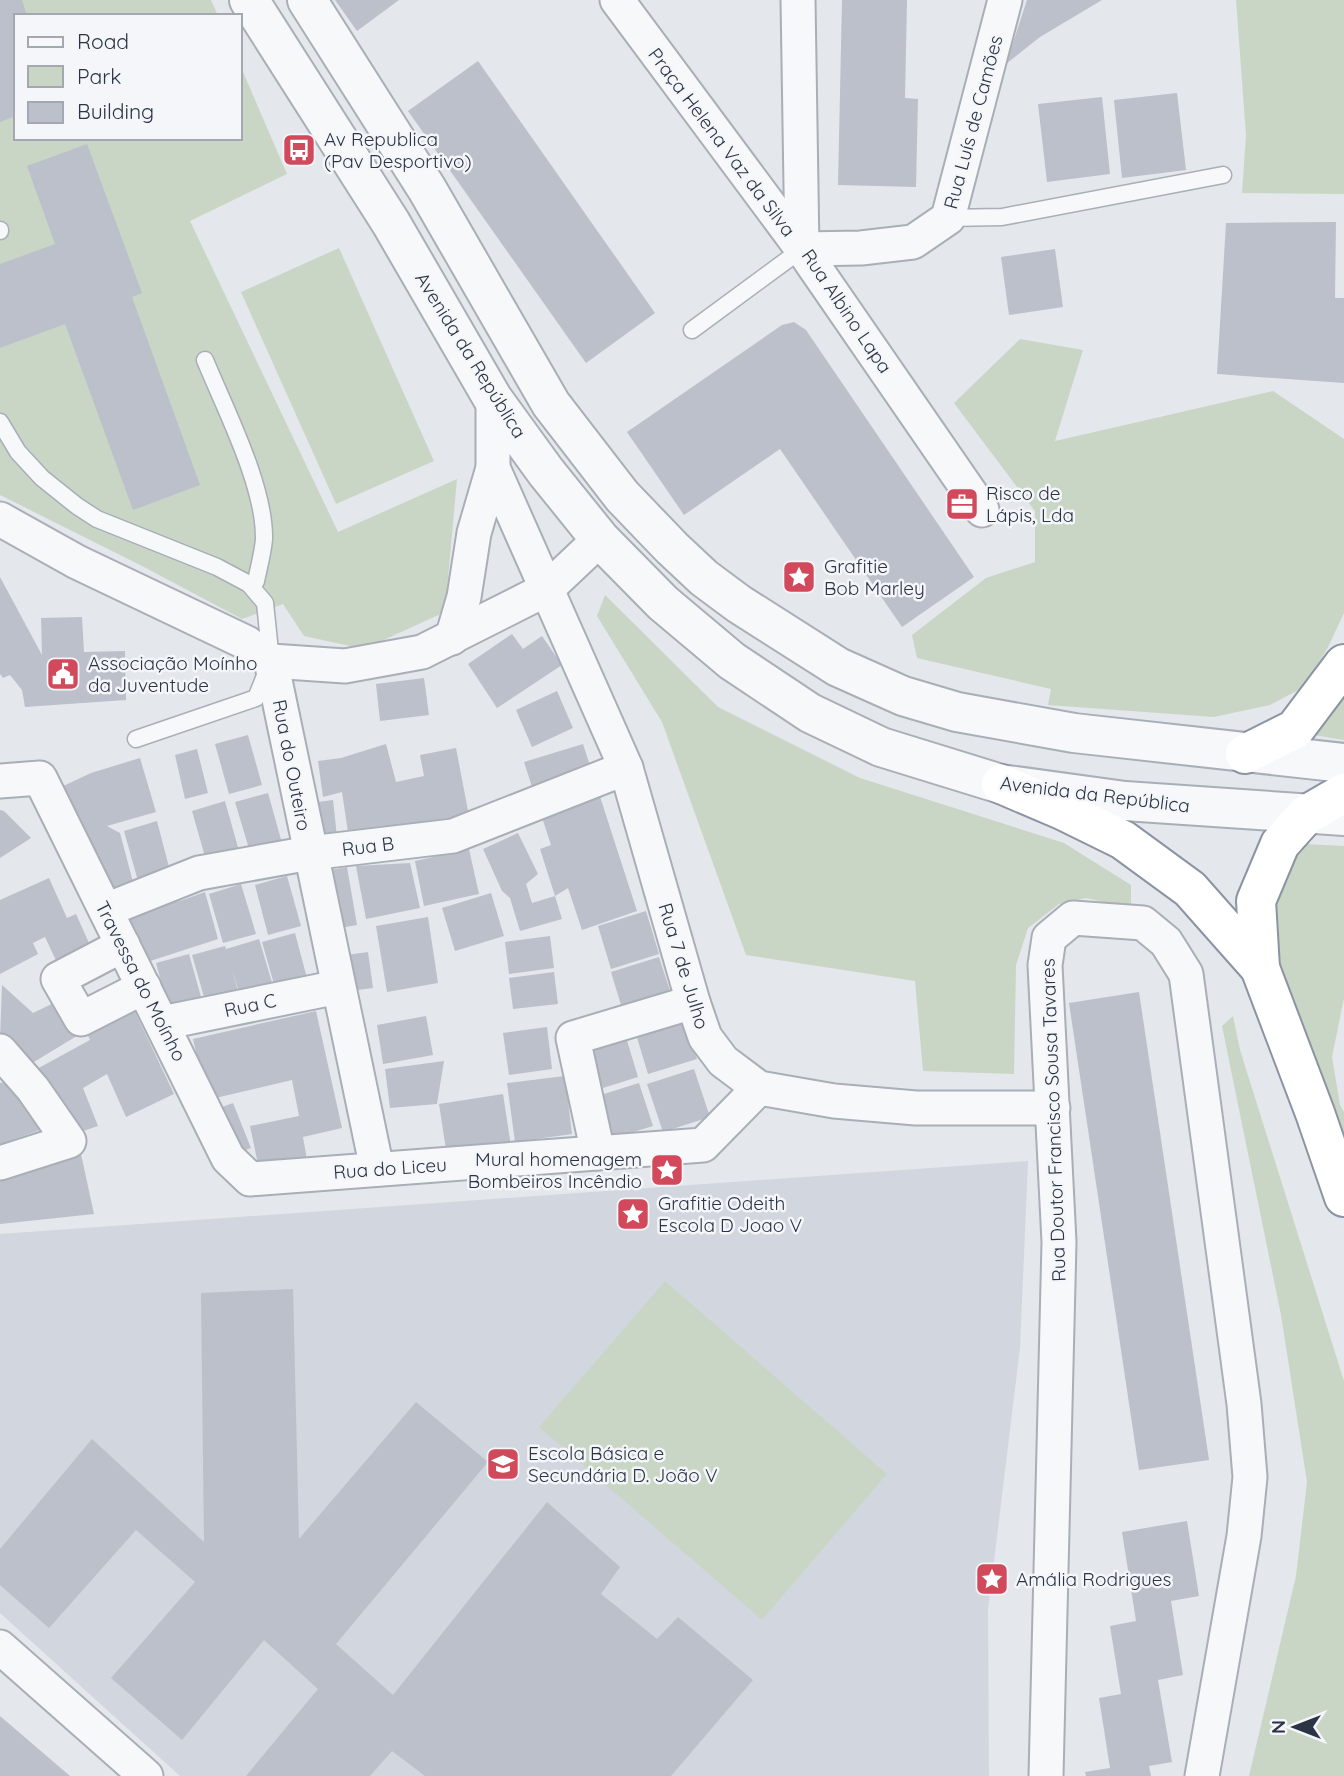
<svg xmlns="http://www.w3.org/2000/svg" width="1344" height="1776" viewBox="0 0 1344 1776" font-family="Quicksand,sans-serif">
  <rect width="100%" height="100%" fill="#e4e7ec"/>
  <polygon fill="#d2d6de" points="1028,1161 1020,1348 988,1610 989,1776 180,1776 0,1613 0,1234"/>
  <g fill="#c9d6c5">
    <polygon points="0,0 211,0 218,16 16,16 16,138 240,138 240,65 287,174 190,221 338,532 457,479 445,612 364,649 304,636 283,604 242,619 142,566 0,495"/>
    <polygon points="1236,0 1344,0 1344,194 1242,193 1246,135"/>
    <polygon points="339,248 434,461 336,504 241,292"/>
    <polygon points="1020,339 1083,350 1055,441 1273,391 1344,439 1344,613 1329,645 1306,686 1270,705 1214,717 1048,705 1051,689 917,658 912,635 986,578 1035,562 1035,511 954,403"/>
    <polygon points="605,595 718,707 860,778 1064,843 1131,885 1131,908 1086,898 1059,904 1028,928 1016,965 1014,1074 923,1071 915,981 746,955 662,722 597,616"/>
    <polygon points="1344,696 1344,740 1314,735"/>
    <polygon points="1304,844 1344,846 1344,998 1332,1057 1340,1105 1344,1112 1344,1152 1280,976 1270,905 1281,870"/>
    <polygon points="1233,1016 1240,1050 1344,1381 1344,1776 1249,1776 1296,1576 1307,1482 1281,1315 1222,1026"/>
    <polygon points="665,1281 887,1474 762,1620 539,1427"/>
  </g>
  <g fill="#bbc0ca">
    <polygon points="0,0 22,0 27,16 16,16 16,116 0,122"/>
    <polygon points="335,0 399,0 357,31"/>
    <polygon points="842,0 907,0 905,98 918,99 916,187 838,185"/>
    <polygon points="1027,0 1102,0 1040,37 1006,64"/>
    <polygon points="478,61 655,313 586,363 408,111"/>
    <polygon points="1177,93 1186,170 1122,178 1114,100"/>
    <polygon points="1102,97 1110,174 1047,182 1038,104"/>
    <polygon points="87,144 142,293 132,297 200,485 133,510 65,324 0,348 0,264 55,244 27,166"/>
    <polygon points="1336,222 1335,298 1344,298 1344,383 1217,374 1226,223"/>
    <polygon points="1055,249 1063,307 1009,315 1001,257"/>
    <polygon points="794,322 806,330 974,577 902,627 780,449 684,515 627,432 782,325"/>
    <polygon points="0,577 42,655 41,618 82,617 84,652 125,651 126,700 25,707 22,690 10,675 3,678 0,674"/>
    <polygon points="512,634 523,649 542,636 562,665 497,708 468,664"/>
    <polygon points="424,678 429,715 380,721 376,684"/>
    <polygon points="557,691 573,728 532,747 516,710"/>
    <polygon points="248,735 262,785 229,794 215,744"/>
    <polygon points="386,744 396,782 424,776 420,755 456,748 470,821 349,839 342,792 323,797 318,761 341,758"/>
    <polygon points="583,744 637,911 582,930 568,888 555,896 540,849 551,845 524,762"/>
    <polygon points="197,749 208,793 185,799 175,755"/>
    <polygon points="140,758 156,812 107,826 120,833 133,882 101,891 59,788 91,773"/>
    <polygon points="268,793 282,843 250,852 235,802"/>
    <polygon points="333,800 337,837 314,839 310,803"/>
    <polygon points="225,801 239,851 206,860 192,811"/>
    <polygon points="0,810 4,811 31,838 0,858"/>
    <polygon points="157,821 170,871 138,881 124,831"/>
    <polygon points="518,833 538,874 526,884 532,903 555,896 562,919 520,931 510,898 502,891 483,849"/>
    <polygon points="469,849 479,894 424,906 415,861"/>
    <polygon points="410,863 420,908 366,919 356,866"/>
    <polygon points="347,867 357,925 335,929 325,871"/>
    <polygon points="287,876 301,926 268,935 255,885"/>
    <polygon points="49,878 67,918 76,914 94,954 60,969 45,937 33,943 38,954 0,974 0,900"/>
    <polygon points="241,884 256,934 223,943 209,894"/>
    <polygon points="205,892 218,939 141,964 128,914 183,900"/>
    <polygon points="491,893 504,936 455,951 442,908"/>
    <polygon points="646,911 659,954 611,969 598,926"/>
    <polygon points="428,917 438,983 387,992 376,926"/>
    <polygon points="295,933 308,982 276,991 262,942"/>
    <polygon points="550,936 554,968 509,974 505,942"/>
    <polygon points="259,939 274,989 241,999 232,969 239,995 206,1004 192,955 225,946 226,949"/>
    <polygon points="368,952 373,988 350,991 346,955"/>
    <polygon points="189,954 203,1004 170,1013 156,963"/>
    <polygon points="659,957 673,1000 624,1015 611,972"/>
    <polygon points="554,972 558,1004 513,1009 509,978"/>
    <polygon points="2,985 33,1013 62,999 80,1034 29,1065 0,1038"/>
    <polygon points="1139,992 1209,1460 1139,1470 1069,1003"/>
    <polygon points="127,995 174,1094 126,1117 107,1074 83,1088 98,1126 71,1135 35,1070 90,1040 81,1019"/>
    <polygon points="316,1011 342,1128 303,1137 307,1160 259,1169 250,1126 299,1116 292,1080 207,1100 193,1039"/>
    <polygon points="426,1016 433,1055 383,1064 377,1025"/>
    <polygon points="684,1016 697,1059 648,1074 635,1031"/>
    <polygon points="547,1027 552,1069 509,1075 503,1033"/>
    <polygon points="625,1034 638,1077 590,1092 576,1049"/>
    <polygon points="444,1061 437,1104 390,1108 385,1069"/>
    <polygon points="694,1069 710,1117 663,1132 647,1084"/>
    <polygon points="565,1076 572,1134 515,1142 507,1083"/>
    <polygon points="10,1081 46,1128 0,1144 0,1083"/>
    <polygon points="639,1083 653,1126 604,1141 591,1098"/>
    <polygon points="503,1094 511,1146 447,1156 439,1104"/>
    <polygon points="233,1103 251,1148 235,1154 217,1109"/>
    <polygon points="81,1154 94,1214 0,1224 0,1177"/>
    <polygon points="293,1289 299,1539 416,1402 488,1462 336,1644 393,1695 547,1502 620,1567 601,1594 657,1639 678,1617 753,1680 671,1776 425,1776 392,1751 370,1776 246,1776 318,1689 264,1640 182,1740 111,1678 195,1582 136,1530 49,1628 0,1585 0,1549 92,1439 204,1542 201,1293"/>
    <polygon points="1187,1521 1199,1596 1171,1601 1183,1675 1158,1680 1172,1762 1149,1766 1151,1776 1086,1776 1085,1772 1110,1768 1099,1698 1121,1694 1110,1626 1136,1621 1122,1532"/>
    <polygon points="0,1716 70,1776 0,1776"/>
  </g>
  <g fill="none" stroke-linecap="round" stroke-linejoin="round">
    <defs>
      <g id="service">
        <polyline points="948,218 1002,217 1223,175"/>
        <polyline points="0,230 0,231"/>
        <polyline points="692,330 802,249"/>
        <path d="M205 360C225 409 265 486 264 539 263 552 259 567 256 581L249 584"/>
        <polyline points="0,422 18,452 42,478 77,506 97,519 217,567 249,584 265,603 271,661 256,698 136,739"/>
      </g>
      <g id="minor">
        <polyline points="617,0 802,249 861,248 913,242 948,218 1005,0"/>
        <polyline points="798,0 802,249 982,510"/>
        <polyline points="493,399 493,468 626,768 693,1002 705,1037 723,1061 759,1088 834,1101 916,1108 1053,1108"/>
        <polyline points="0,519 77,562 247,643 271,661 377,1169"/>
        <polyline points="452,638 464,597 474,533 493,468"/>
        <polyline points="271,661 345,666 422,652 547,589 600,539"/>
        <polyline points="0,781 40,778 228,1158 250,1179 703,1145 759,1088"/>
        <polyline points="106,910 199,873 310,853 453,836 626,768"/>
        <polyline points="123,945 58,979 81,1019 144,987"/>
        <polyline points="162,1023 338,987"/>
        <polyline points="0,1051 33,1089 69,1141 0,1163"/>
        <polyline points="598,1153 573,1038 693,1002"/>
        <polyline points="0,1647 146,1776"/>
        <polyline points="1046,1776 1059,1242 1045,965 1049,938 1073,918 1143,923 1166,942 1186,974 1244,1404 1250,1477 1244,1536 1202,1776"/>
      </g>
      <g id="tertiary">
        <polyline points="249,0 391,223 493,399 546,472 600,539 663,603 732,661 810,713 881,747 1001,784 1125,801 1344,816"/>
        <polyline points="307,0 427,189 551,404 622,496 672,548 704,578 739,604 838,667 903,696 957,712 1074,733 1344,763"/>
      </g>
      <g id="trunk">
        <polyline points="1245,754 1295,729 1344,664"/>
        <polyline points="1001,784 1062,810 1123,840 1190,889 1260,968"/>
        <polyline points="1344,793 1306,815 1280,844 1256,901 1260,968 1315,1113 1344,1197"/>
      </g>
    </defs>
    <use href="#service" stroke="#a9aeb7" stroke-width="19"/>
    <use href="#minor" stroke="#a9aeb7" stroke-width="37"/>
    <use href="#tertiary" stroke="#a9aeb7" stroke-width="42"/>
    <use href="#trunk" stroke="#8b94a3" stroke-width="42"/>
    <use href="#service" stroke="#f7f8fa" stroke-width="16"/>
    <use href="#minor" stroke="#f7f8fa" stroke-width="33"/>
    <use href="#tertiary" stroke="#f7f8fa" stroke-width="38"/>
    <use href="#trunk" stroke="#fff" stroke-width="38"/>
  </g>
  <defs>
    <symbol id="bus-square" viewBox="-11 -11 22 22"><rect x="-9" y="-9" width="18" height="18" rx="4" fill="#d1495b" stroke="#f4f6f9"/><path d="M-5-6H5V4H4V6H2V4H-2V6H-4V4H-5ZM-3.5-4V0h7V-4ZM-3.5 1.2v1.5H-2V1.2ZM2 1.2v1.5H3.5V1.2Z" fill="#fff"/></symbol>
    <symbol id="office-square" viewBox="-11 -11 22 22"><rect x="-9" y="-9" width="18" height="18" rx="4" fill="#d1495b" stroke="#f4f6f9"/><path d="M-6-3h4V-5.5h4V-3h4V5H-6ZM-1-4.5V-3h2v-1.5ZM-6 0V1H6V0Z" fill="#fff"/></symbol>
    <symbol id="sight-square" viewBox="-11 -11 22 22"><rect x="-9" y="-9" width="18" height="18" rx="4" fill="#d1495b" stroke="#f4f6f9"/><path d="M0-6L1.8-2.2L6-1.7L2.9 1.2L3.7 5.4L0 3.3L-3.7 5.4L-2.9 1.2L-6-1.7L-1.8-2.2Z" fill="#fff"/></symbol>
    <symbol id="civic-square" viewBox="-11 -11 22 22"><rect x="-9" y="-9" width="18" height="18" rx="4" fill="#d1495b" stroke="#f4f6f9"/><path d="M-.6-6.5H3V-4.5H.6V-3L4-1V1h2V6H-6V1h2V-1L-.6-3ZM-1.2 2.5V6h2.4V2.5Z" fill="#fff"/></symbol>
    <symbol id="school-square" viewBox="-11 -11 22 22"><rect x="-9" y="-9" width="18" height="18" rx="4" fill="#d1495b" stroke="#f4f6f9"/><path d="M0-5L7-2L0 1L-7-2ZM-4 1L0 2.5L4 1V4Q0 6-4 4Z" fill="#fff"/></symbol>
  </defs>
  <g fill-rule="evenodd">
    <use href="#bus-square" x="280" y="131" width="38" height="38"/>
    <use href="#office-square" x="943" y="485" width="38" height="38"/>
    <use href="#sight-square" x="780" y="558" width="38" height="38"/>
    <use href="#civic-square" x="44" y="655" width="38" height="38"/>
    <use href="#sight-square" x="648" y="1151" width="38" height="38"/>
    <use href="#sight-square" x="614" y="1195" width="38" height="38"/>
    <use href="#school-square" x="484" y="1445" width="38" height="38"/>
    <use href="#sight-square" x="973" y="1560" width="38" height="38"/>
  </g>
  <g text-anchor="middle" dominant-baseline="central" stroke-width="5" stroke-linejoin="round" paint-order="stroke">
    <g font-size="19" fill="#2b3445" stroke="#f4f6f9">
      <text transform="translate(973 122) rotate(-75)">Rua Luís de Camões</text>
      <text transform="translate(722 142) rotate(53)">Praça Helena Vaz da Silva</text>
      <text transform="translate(847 311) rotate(56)">Rua Albino Lapa</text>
      <text transform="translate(471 355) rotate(58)">Avenida da República</text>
      <text transform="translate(292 765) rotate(79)">Rua do Outeiro</text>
      <text transform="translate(1095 794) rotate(7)">Avenida da República</text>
      <text transform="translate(368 846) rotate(-7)">Rua B</text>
      <text transform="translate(684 966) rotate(73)">Rua 7 de Julho</text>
      <text transform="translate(141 981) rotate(63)">Travessa do Moínho</text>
      <text transform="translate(250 1005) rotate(-12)">Rua C</text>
      <text transform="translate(1053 1120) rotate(-92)">Rua Doutor Francisco Sousa Tavares</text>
      <text transform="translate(390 1168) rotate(-4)">Rua do Liceu</text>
    </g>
    <g font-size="19" fill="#2b3445" stroke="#f4f6f9" text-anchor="start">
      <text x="324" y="139">Av Republica<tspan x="324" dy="22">(Pav Desportivo)</tspan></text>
      <text x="986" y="493">Risco de<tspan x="986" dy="22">Lápis, Lda</tspan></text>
      <text x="824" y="566">Grafitie<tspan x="824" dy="22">Bob Marley</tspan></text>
      <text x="88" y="663">Associação Moínho<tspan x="88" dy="22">da Juventude</tspan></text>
      <text x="642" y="1159" text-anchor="end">Mural homenagem<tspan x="642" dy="22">Bombeiros Incêndio</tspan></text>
      <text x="658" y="1203">Grafitie Odeith<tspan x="658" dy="22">Escola D Joao V</tspan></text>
      <text x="528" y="1453">Escola Básica e<tspan x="528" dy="22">Secundária D. João V</tspan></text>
      <text x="1016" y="1579">Amália Rodrigues</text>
    </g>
  </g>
  <rect x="14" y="14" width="228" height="126" fill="#f4f6f9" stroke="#a4a8b1" stroke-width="2"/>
  <rect x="28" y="37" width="35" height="10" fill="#f7f8fa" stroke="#a4a8b1" stroke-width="2"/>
  <text x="77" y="49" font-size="21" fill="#2b3445">Road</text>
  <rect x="28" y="66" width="35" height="21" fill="#c9d6c5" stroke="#a4a8b1" stroke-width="2"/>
  <text x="77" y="84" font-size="21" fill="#2b3445">Park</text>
  <rect x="28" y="102" width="35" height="21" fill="#bbc0ca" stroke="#a4a8b1" stroke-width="2"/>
  <text x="77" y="119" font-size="21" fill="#2b3445">Building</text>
  <g transform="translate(1295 1727) rotate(270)" stroke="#f4f6f9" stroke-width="5" paint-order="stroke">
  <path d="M0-5L12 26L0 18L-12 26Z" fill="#2b3445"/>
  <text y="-10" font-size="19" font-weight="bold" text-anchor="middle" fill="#2b3445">N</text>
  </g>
</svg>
